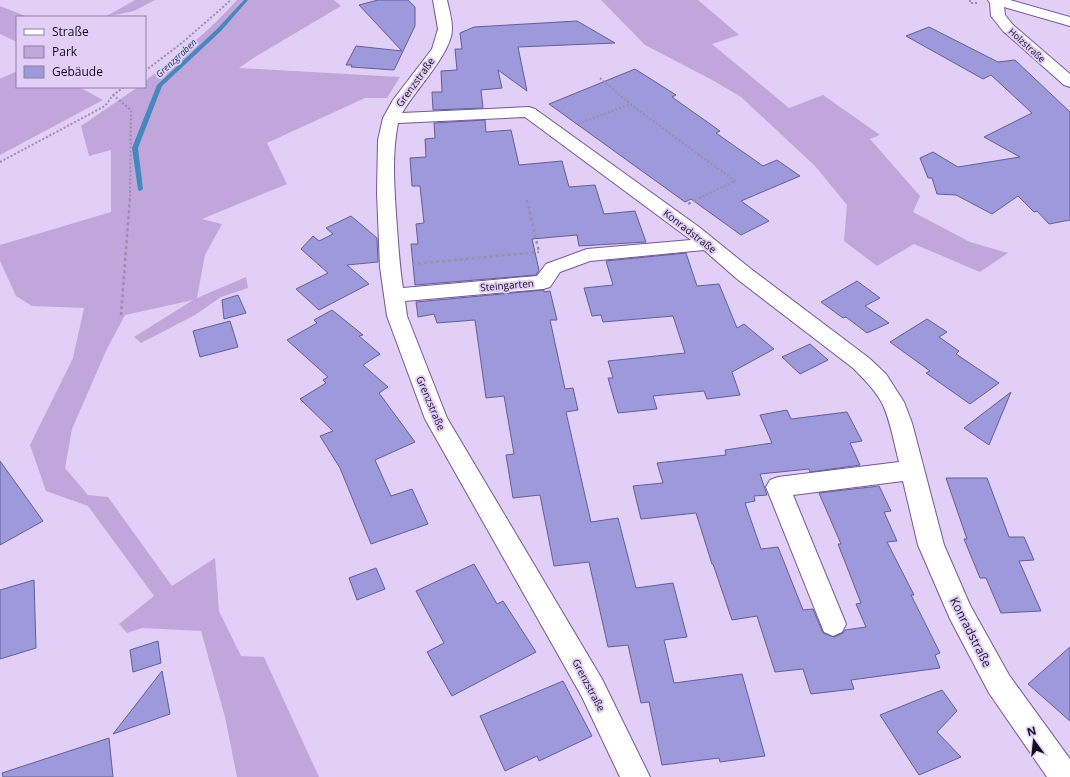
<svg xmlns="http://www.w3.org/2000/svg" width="1070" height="777" viewBox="0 0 1070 777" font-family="'Open Sans',sans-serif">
  <rect width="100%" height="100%" fill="#e2cff7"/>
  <g fill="#c1a6dc">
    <polygon points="135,0 155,0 134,11 105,17"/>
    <path d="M237 0H334L341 6 255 57 239 68 400 77 387 98H365L267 143 287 184 202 219 222 224 205 255 197 298 246 277 248 288 221 297 195 315 141 343 134 337 193 300 125 315 106 351 72 429 65 468 88 495 108 497 172 586 215 558 219 611 241 656 264 657 319 777H237L225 717 201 631 142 628 127 633 119 624 154 596 88 506 46 491 30 445 73 358 84 308 32 306 16 296 0 261V245L111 212V150L89 156 81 126 138 87H145V81C177 56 210 31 237 0Z"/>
    <polygon points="601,0 698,0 739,35 712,44 789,108 823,95 880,135 870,139 920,196 913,212 970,242 1008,253 980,272 914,244 877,266 844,241 847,205 815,166 741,97 714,81 645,45"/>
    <polygon points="0,6 28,17 17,17 17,42 0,34"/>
    <polygon points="17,71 17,87 79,87 103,100 0,155 0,79"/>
  </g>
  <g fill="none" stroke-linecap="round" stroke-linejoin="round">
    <polygon fill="#4687be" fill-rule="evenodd" points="244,0 248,0 221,31 162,86 138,148 143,189 140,191 138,190 132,148 157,85 217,29"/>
  </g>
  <g fill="#9d99da" stroke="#635e9b">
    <polygon points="378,0 408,0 415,7 415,26 394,70 351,67 352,65 346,65 356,46 402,51 359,5"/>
    <polygon points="577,21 615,43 518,47 527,91 498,70 502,88 481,90 483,108 433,110 432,92 442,92 441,71 457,70 455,49 462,49 460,33 474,27"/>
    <polygon points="929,27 998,62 1015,60 1070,112 1070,220 1049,224 1037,211 1034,212 1018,196 992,214 956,195 937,194 932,178 928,178 920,158 933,152 958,167 1020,157 984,137 1032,113 991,75 983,79 906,36"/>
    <polygon points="635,69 676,95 672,97 720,131 716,133 763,166 777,160 800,176 741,201 769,221 741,235 691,199 685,202 549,104"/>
    <polygon points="485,120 486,132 511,130 519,165 562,161 569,187 595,185 604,214 635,211 646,242 579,246 577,235 532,239 539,270 536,275 415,285 411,244 418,244 416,224 424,223 420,186 412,186 410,158 426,157 425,139 435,138 434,123"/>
    <polygon points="351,216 377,238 378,262 347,265 369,284 319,310 296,289 328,273 301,249 313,236 319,241 333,234 326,228"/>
    <polygon points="686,253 697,286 719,284 737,328 744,324 774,349 732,372 740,395 707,399 704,391 653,396 657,409 618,413 608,378 613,378 608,361 685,353 673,316 603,322 601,315 592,316 584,288 613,285 606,261"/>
    <polygon points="857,281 880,298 865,306 889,323 867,333 846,317 843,318 821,302"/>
    <polygon points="544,290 544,292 550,291 557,320 550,320 565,389 573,388 578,410 566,412 591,522 618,518 636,588 673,583 687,637 664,640 674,683 742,674 765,756 720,762 719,758 662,765 649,702 641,703 628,645 608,647 589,562 554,566 540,495 513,498 506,455 514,454 504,396 486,398 475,320 437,323 434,314 418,317 416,302"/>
    <polygon points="238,295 246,313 224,319 222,300"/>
    <polygon points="332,310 363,335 359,336 380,354 363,365 388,387 379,393 415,442 375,460 391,496 412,489 428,524 371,544 340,468 320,436 333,431 300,399 326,383 323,380 328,377 287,340 317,323 314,320"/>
    <polygon points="927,319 947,332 939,337 959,351 956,354 999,383 970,404 926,373 930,371 890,342"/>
    <polygon points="230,321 238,347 200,357 193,331"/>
    <polygon points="810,344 828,360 800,374 782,357"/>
    <polygon points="1011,392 989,445 964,428"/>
    <polygon points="787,410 791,419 847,412 862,441 850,443 860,465 810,472 809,469 760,474 767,495 754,496 755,501 745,503 761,549 778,547 803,610 813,609 823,633 834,637 843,633 845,630 866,627 856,604 861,603 838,544 841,544 819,493 879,486 891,511 884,512 897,541 887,542 914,595 911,595 940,653 935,655 940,668 851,680 854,689 811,694 803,669 775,672 757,616 732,620 713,564 712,564 696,513 641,519 633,486 663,483 657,463 726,455 725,450 772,443 760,415"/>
    <polygon points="0,461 43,521 0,545"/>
    <polygon points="946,478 987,478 1009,537 1024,537 1034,560 1019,561 1041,611 1001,613 986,578 980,578 964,539 967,539"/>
    <polygon points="474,564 497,604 503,601 536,652 452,696 427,652 444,643 416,591"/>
    <polygon points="376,568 385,589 357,600 349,578"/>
    <polygon points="34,580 36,648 0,659 0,590"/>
    <polygon points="158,641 161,663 133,672 130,650"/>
    <polygon points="1070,647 1070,721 1028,684"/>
    <polygon points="162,671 170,714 113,734"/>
    <polygon points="563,681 592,736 539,761 537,756 505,771 480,716"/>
    <polygon points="942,690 957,711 937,732 961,757 919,775 880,715"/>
    <polygon points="109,738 113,777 3,777 2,773"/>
  </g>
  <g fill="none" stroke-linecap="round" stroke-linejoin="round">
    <defs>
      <g id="minor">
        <path d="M433 0H447C449 9 452 19 452 28 453 52 415 90 402 113L529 107 535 109 699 227 751 269 869 358 886 374 904 402 912 423 944 545 970 605 1009 675 1070 759V777H1047L989 693 950 619 918 545 903 481 793 495 846 624 842 632 833 636 824 632 766 487 770 480 778 477 899 462C894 443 891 423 883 405 876 391 864 379 853 368L737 279 704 250 590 261 560 272 550 287 543 289 405 301 407 316 447 418 602 679 650 777H620L582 697 425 419 387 316 380 267 377 193 378 140 383 118 393 100 432 49 438 29ZM525 117 691 240 587 249 546 264 537 276 403 288C399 263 398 239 396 214 394 184 392 152 398 123Z"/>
        <polygon points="988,0 1010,0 1070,17 1070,26 1004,7 1005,15 1013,25 1070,74 1070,87 1064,85 1003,31 991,16 990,3"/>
      </g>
    </defs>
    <use href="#minor" stroke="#755892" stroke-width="2"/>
    <g stroke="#9d8daf" stroke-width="2" stroke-dasharray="2 2" stroke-linecap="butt">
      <polyline points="970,0 970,3 977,3"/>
      <polyline points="145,71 183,42 231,0"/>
      <polyline points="600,78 630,104"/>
      <polyline points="113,95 131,110 130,198"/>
      <polyline points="578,124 630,104 735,181 699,198"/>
      <polyline points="0,162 105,106 113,95 124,87"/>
    </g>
    <g stroke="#9d8daf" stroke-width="2.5" stroke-dasharray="3 3" stroke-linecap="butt">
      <polyline points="527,200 539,252"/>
      <polyline points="688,204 702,197"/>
      <polyline points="412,264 539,252"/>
      <polyline points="121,315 130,197"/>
    </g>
    <use href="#minor" fill="#fff" fill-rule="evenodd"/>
  </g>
  <g text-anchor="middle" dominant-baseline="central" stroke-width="4" stroke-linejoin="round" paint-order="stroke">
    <g font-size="9" fill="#14081f" stroke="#e2cff7">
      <text transform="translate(1027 45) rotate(42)">Holzstraße</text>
    </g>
    <g font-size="9" font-style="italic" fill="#0a3c61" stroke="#e2cff7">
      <text transform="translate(176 58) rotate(-43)">Grenzgraben</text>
    </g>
    <g font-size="10" fill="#14081f" stroke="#e2cff7">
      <text transform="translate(415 82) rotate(-54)">Grenzstraße</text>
      <text transform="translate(690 231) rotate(38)">Konradstraße</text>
      <text transform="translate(507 285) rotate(-5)">Steingarten</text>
      <text transform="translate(431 403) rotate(67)">Grenzstraße</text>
      <text transform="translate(589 685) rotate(62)">Grenzstraße</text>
    </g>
    <g font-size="12" fill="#14081f" stroke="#e2cff7">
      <text transform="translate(971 632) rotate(63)">Konradstraße</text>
    </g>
  </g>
  <rect x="16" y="16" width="130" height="72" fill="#e2cff7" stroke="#907fa1"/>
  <rect x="24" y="29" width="20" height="6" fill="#ffffff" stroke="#907fa1"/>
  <text x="52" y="36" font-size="12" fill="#14081f">Straße</text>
  <rect x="24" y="46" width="20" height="12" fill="#c1a6dc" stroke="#907fa1"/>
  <text x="52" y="56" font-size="12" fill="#14081f">Park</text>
  <rect x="24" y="66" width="20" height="12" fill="#9d99da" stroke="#907fa1"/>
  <text x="52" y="76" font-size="12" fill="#14081f">Gebäude</text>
  <g transform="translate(1034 741) rotate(345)" stroke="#e2cff7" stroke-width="3" paint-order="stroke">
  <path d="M0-3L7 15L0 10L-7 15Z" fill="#14081f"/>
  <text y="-6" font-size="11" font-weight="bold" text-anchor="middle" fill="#14081f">N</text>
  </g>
</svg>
